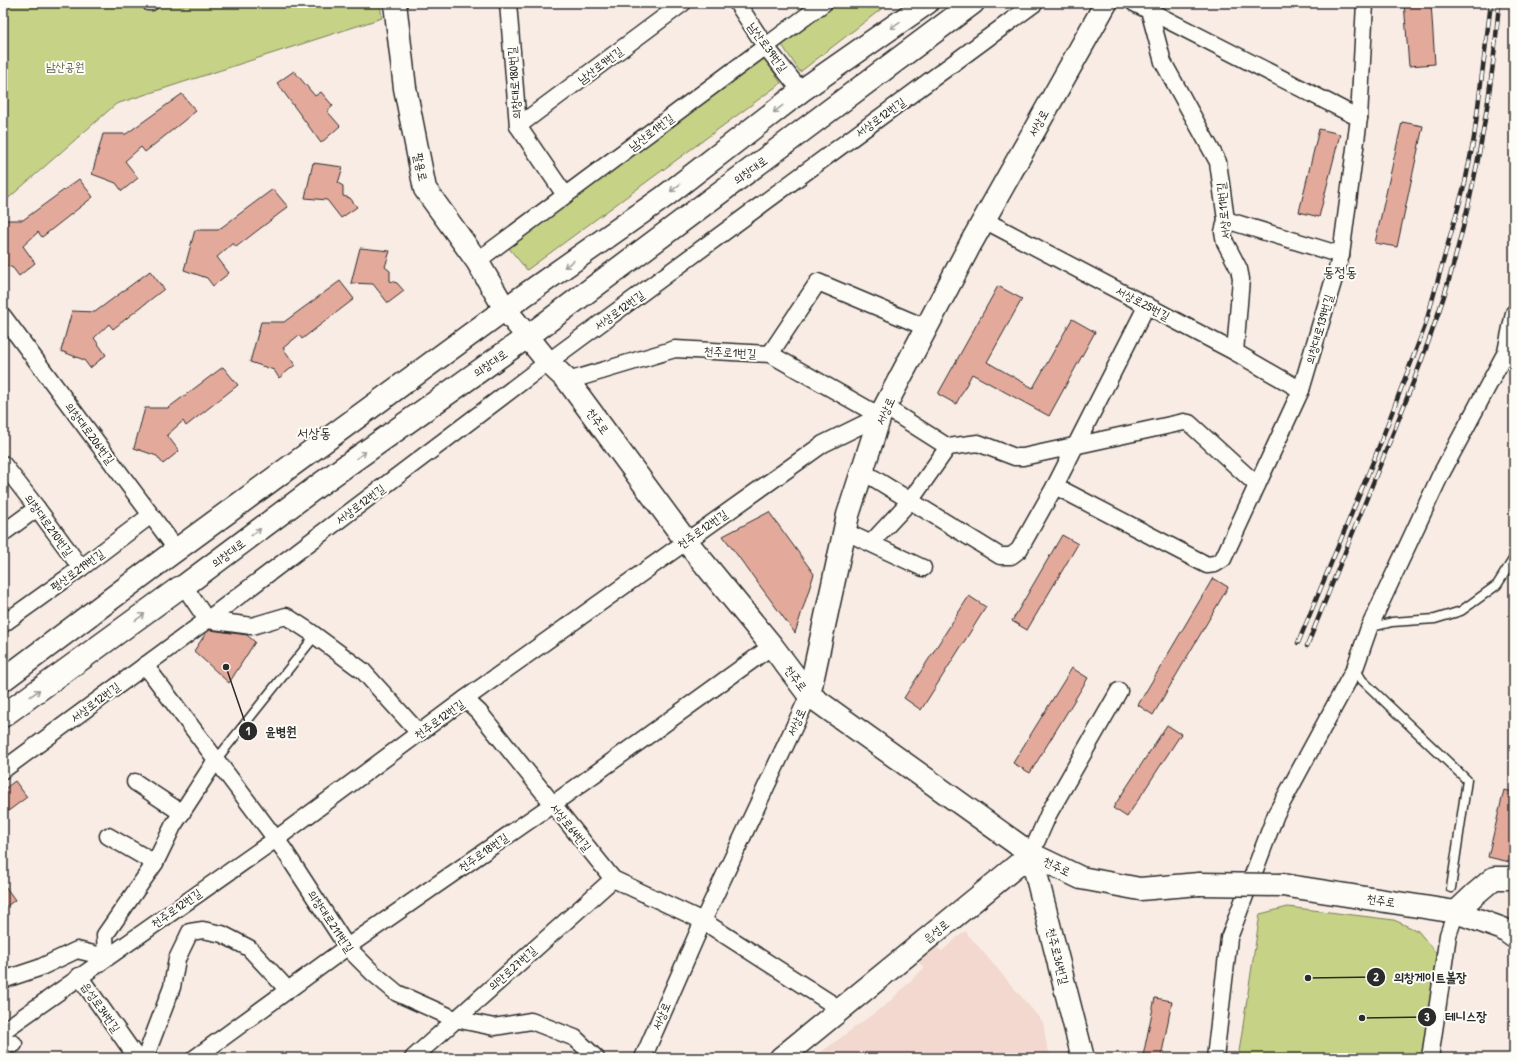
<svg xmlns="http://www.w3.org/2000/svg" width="1517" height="1061" viewBox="0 0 1517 1061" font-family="'Patrick Hand','Poor Story',sans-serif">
  <rect width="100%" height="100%" fill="#f8ece5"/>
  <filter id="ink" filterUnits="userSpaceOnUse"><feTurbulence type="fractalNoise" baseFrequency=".025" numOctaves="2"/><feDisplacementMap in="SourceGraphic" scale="8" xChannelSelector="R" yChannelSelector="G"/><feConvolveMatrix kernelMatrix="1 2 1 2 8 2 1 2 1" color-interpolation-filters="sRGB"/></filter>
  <g filter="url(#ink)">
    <polygon fill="#f2d8cf" points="965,931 1043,1022 1047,1048 1054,1058 813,1058 888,1003 924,968 917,960 934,946 942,951"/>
    <g fill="#c6d286" stroke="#787e58">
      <polygon points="3,3 380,3 382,18 116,104 3,203"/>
      <polygon points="832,3 889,3 800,72 780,42"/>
      <polygon points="763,56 781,83 527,270 507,246"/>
      <polygon points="1288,907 1394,920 1418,931 1437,954 1442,977 1426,1058 1238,1058 1260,914"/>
    </g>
    <g fill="#e3aa9c" stroke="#2b2b2b">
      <polygon points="1404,3 1431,3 1435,64 1409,66"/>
      <polygon points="294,71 315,96 321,92 333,106 327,111 340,126 321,143 277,83"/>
      <polygon points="182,94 196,111 145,152 141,147 125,161 138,178 122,191 116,183 92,174 103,134 126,134"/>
      <polygon points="1402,122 1423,126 1397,247 1375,243"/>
      <polygon points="1319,129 1340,134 1319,217 1299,212"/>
      <polygon points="313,163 343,167 338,183 343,186 343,196 350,198 357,207 341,218 327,200 305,198"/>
      <polygon points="79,179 93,197 42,237 38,232 23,246 35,263 19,276 13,268 3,264 3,220 23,220"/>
      <polygon points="273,189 288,207 236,247 233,243 217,257 229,273 213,286 207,278 184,270 195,230 218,230"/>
      <polygon points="360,248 390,251 385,267 390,271 390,281 397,283 404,291 388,303 373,284 351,283"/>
      <polygon points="150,271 164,289 113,329 109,324 94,338 106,355 90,368 84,360 61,351 72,311 95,312"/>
      <polygon points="340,281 354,299 302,339 299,335 283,348 295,365 279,378 274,370 250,362 261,322 284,322"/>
      <polygon points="998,286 1022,299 987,362 1033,388 1072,319 1095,332 1049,416 972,374 956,404 938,394"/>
      <polygon points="223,367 238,385 186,426 183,421 167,435 179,451 163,464 157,456 134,448 145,408 168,408"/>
      <polygon points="769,512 814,574 795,633 723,536"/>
      <polygon points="1062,535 1078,544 1027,630 1012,621"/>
      <polygon points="1213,578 1228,587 1153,715 1138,705"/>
      <polygon points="969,596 986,607 921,710 904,698"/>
      <polygon points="210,630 247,635 255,642 229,683 194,651 206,633"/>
      <polygon points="1072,668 1088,678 1030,773 1013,763"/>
      <polygon points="1167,725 1181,734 1127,817 1113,808"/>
      <polygon points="15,781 27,797 3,815 3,790"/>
      <polygon points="1504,790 1514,792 1514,863 1488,857"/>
      <polygon points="3,883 15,900 3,909"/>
      <polygon points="1155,998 1172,1001 1161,1058 1143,1056"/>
    </g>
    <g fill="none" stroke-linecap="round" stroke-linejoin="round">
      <defs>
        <g id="lane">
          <polyline points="148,6 152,6 156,3"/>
          <polyline points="1507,352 1506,352 1514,363"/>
          <polyline points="1369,628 1392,622 1435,619 1461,611 1497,585 1514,558"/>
          <polyline points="1355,668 1362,680 1467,780 1451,888"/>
          <polyline points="216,760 315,636"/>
        </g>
        <g id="street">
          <polyline points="508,3 518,126 565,195"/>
          <polyline points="737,3 766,47 801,91"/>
          <polyline points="1134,3 1359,118"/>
          <polyline points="1149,10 1163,62 1218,162 1226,220 1223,232 1225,242 1239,269 1241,279 1235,352"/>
          <polyline points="518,126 683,3"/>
          <polyline points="984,220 1235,352 1301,390"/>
          <polyline points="1226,220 1341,255"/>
          <polyline points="477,261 824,3"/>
          <polyline points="3,316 177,550"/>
          <polyline points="770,354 818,282 927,328"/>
          <polyline points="568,381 675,349 770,354 880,416"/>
          <polyline points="885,407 948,447 978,443 1015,457 1023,457 1184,422 1189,423 1257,485"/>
          <polyline points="3,464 37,508 81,568"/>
          <polyline points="862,471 1000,556 1011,556 1019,550 1055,486 1147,305"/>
          <polyline points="1055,486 1207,565 1215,564 1223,559 1301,390 1341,255 1359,118 1365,3"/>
          <polyline points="844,531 923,568"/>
          <polyline points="3,533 37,508"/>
          <polyline points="871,543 910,501 948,447"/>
          <polyline points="184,586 207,620 252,626 286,616 309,631 363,671 419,733"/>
          <polyline points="3,624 81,568 151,515"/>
          <polyline points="145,665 284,850 347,947 373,973 397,993 455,1019 494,1027 531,1021 575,1038 596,1058"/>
          <polyline points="465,699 479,712 613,879 703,921 840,1009"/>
          <polyline points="3,770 207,620 548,362 1035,3"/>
          <polyline points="135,782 182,813"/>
          <polyline points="108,836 155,863"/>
          <polyline points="1031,854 1049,813 1119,691"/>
          <polyline points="79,976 137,1058"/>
          <polyline points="3,980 39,968 77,950 106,957 105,935 155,863 173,826 216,760"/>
          <polyline points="3,1031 276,839 465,699 823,444 880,416"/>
          <polyline points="3,1039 14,1044"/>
          <polyline points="145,1058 172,987 177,959 190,932 203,930 222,934 249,948 288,990"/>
          <polyline points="195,1058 347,947 553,804 772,646"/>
          <polyline points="413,1058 613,879"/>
          <polyline points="643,1058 703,921 809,695"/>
          <polyline points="1215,1058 1229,938 1276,814 1355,668 1369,628 1440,476 1506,352 1514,313"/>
          <polyline points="1430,1058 1448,935 1456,912"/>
        </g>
        <g id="secondary">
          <polyline points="395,3 405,88 425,189 477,261 505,309 548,362 568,381 686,541 772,646 809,695 1031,854 1081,878 1140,889 1199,884"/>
          <polyline points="809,695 848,515 880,416 971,243 1106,3"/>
          <polyline points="1282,885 1456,912 1503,929 1514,937"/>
          <polyline points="1456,912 1474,895 1494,878 1514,878"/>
          <polyline points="781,1058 1031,854 1083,1058"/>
        </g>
        <g id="primary">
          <polyline points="3,680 164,559 505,309 664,197 801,91 927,3"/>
          <polyline points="3,716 179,588 184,586 319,485 527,337 973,3"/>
        </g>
      </defs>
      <use href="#lane" stroke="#2b2b2b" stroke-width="11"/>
      <use href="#street" stroke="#2b2b2b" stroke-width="19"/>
      <use href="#secondary" stroke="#2b2b2b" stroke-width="25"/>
      <use href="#primary" stroke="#2b2b2b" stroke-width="25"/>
      <use href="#lane" stroke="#fdfcf7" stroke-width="8"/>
      <use href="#street" stroke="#fdfcf7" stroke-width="16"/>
      <use href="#secondary" stroke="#fdfcf7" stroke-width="22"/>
      <use href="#primary" stroke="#fdfcf7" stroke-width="22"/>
      <defs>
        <g id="rail">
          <polyline points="1298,643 1375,457 1425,326 1465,183 1474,138 1491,3"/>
          <path d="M1307 646C1332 585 1356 524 1381 463 1406 401 1432 338 1451 273 1476 184 1492 95 1499 3"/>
        </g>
      </defs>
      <use href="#rail" stroke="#2b2b2b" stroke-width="4.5"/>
      <use href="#rail" stroke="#fdfcf7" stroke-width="3" stroke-dasharray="9" stroke-linecap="butt"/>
      <defs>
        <polyline id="secondary-bridge" points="1199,884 1282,885"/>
      </defs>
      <use href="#secondary-bridge" stroke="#2b2b2b" stroke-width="25" stroke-linecap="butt"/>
      <use href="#secondary-bridge" stroke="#fdfcf7" stroke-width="22"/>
    </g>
    <defs><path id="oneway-shaft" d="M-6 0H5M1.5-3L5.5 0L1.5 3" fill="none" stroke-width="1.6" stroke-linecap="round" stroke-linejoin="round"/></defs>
    <g stroke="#9e9e9b">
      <use href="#oneway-shaft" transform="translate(895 25) rotate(145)"/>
      <use href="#oneway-shaft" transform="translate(778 109) rotate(142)"/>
      <use href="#oneway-shaft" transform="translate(675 188) rotate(142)"/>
      <use href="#oneway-shaft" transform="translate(569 264) rotate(145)"/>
      <use href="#oneway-shaft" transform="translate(361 455) rotate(-36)"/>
      <use href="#oneway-shaft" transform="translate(256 532) rotate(-37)"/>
      <use href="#oneway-shaft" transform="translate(140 617) rotate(-36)"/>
      <use href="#oneway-shaft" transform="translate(35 693) rotate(-36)"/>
    </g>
  </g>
  <g text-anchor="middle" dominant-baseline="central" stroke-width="4" stroke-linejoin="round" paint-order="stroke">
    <g font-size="12" fill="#2b2b2b" stroke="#fdfcf7">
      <text transform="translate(768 47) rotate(54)">남산로39번길</text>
      <text transform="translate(600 65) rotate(-37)">남산로9번길</text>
      <text transform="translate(514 83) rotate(-94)">의창대로180번길</text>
      <text transform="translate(880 117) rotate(-36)">서상로12번길</text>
      <text transform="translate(1038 123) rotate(-61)">서상로</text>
      <text transform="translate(651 132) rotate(-37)">남산로1번길</text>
      <text transform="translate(421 167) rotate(79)">팔용로</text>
      <text transform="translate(750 170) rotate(-36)">의창대로</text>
      <text transform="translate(1223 211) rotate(-95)">서상로11번길</text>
      <text transform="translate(1143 303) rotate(28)">서상로25번길</text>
      <text transform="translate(619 310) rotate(-36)">서상로12번길</text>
      <text transform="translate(1319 329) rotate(-74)">의창대로139번길</text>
      <text transform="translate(730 352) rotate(3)">천주로1번길</text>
      <text transform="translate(490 363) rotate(-35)">의창대로</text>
      <text transform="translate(885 411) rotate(-65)">서상로</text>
      <text transform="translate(598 421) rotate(54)">천주로</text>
      <text transform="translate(90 433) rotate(53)">의창대로206번길</text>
      <text transform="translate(360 504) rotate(-37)">서상로12번길</text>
      <text transform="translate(49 525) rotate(54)">의창대로210번길</text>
      <text transform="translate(702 529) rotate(-35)">천주로12번길</text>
      <text transform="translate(228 553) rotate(-37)">의창대로</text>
      <text transform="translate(77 570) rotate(-36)">평산로219번길</text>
      <text transform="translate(796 678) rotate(53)">천주로</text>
      <text transform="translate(95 702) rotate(-37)">서상로12번길</text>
      <text transform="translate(439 719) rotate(-36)">천주로12번길</text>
      <text transform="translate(796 722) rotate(-65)">서상로</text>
      <text transform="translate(571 827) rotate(51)">서상로64번길</text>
      <text transform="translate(483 852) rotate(-35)">천주로18번길</text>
      <text transform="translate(1057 866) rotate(26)">천주로</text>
      <text transform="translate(1381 900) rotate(9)">천주로</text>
      <text transform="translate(176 908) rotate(-35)">천주로12번길</text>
      <text transform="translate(331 921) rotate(56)">의창대로211번길</text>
      <text transform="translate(936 931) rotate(-39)">읍성로</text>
      <text transform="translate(1058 956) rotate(76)">천주로36번길</text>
      <text transform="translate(512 968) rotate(-42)">의안로27번길</text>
      <text transform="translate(101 1007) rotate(55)">읍성로34번길</text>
      <text transform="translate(661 1016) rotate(-67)">서상로</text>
    </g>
    <g font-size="12" fill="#5a5d46" stroke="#fdfcf7">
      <text x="65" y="66">남산공원</text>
    </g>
    <g font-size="14" fill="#2b2b2b" stroke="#fdfcf7">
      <text x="1340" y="271">동정동</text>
      <text x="314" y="432">서상동</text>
    </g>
  </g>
  <path fill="none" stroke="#2b2b2b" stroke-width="1.5" d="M226 667L248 731M1308 978L1376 977M1362 1018L1427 1017"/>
  <g fill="#2b2b2b" stroke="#fdfcf7" stroke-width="1.5">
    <circle cx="226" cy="667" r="4"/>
    <circle cx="1308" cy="978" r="4"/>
    <circle cx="1362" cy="1018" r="4"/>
    <circle cx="248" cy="731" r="10"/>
    <circle cx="1376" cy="977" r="10"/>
    <circle cx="1427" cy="1017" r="10"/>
  </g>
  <g font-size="12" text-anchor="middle" font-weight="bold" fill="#fff">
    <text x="248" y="735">1</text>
    <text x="1376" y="981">2</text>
    <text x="1427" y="1021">3</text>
  </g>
  <g font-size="13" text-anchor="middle" font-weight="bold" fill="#2b2b2b" stroke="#fdfcf7" stroke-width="4" stroke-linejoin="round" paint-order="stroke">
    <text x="281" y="736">윤병원</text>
    <text x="1430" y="982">의창게이트볼장</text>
    <text x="1466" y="1021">테니스장</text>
  </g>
  <rect width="1517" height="1061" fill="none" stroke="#fdfcf7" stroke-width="16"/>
  <rect x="8" y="8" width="1501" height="1045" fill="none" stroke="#2b2b2b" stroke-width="1.5" filter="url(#ink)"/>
</svg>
